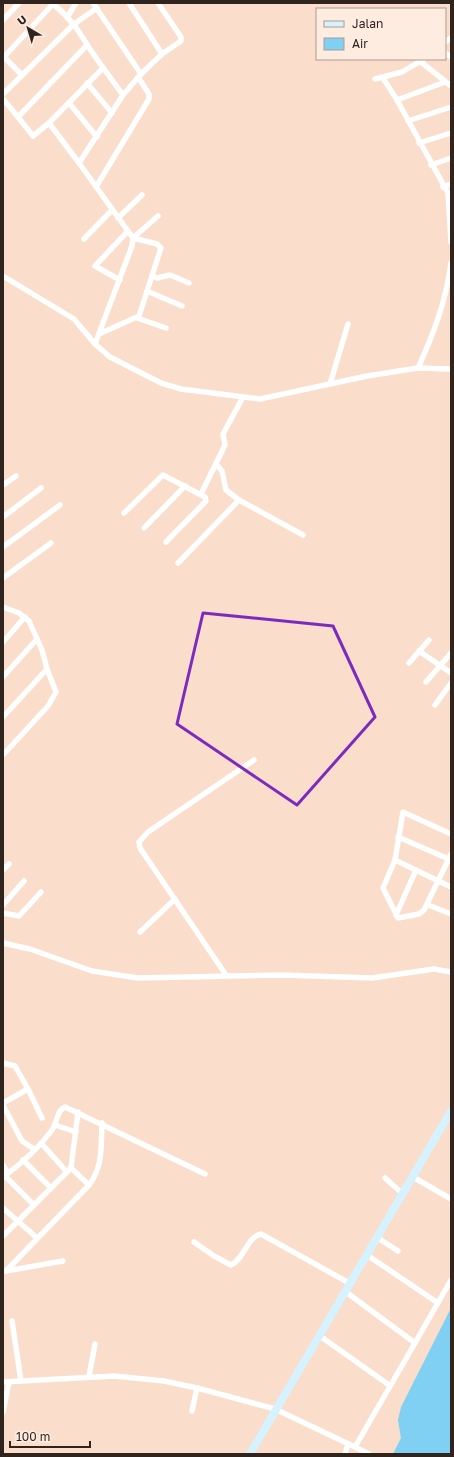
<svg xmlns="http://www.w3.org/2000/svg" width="454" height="1457" viewBox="0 0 454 1457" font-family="'Golos Text',sans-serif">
  <rect width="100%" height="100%" fill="#faddca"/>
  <polygon fill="#7fd0f3" points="451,1308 451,1454 393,1454 401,1438 398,1420 401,1407"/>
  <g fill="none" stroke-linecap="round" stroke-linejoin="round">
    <g stroke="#fff" stroke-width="5.5">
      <polyline points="93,3 141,74"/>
      <polyline points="129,3 162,54"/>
      <polyline points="68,16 76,3"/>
      <polyline points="3,20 19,3"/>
      <polyline points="445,42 451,38"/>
      <polyline points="445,53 451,57"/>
      <polyline points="4,57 22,75"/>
      <path d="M3 58 53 4C72 19 79 32 92 52 102 67 113 81 123 95L79 163 133 238 132 246 95 344"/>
      <polyline points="421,62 451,86"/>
      <polyline points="383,78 397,100 448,193 451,242"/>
      <polyline points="375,79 402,72 424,59"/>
      <polyline points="87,83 112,113"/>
      <polyline points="3,94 74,24 97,8"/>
      <polyline points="123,95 141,74 162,54 181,41 181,37 158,3"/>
      <polyline points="3,99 18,117"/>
      <polyline points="397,100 445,82"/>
      <polyline points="69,103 97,137"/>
      <polyline points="408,121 451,107"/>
      <polyline points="49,123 33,136 18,117 87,45"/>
      <polyline points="419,143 451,133"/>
      <polyline points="79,163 49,123 103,68"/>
      <polyline points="431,165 451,158"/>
      <polyline points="96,187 149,99 149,94 138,77"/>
      <polyline points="443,187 451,184"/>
      <polyline points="118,218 142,195"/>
      <polyline points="84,239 112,210"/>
      <polyline points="3,276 74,319 95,344 110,357 161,383 181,389 260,399 367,376 418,368 451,369"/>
      <polyline points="152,276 157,278 170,275 189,283"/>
      <polyline points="120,280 95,266 128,231"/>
      <polyline points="147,291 182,306"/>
      <polyline points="137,318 166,328"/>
      <polyline points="99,334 139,316 161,248 157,244 133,238 158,216"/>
      <path d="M418 368C434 333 446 301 451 263"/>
      <polyline points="330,384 348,324"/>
      <polyline points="216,464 222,471 226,490 239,500 303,535"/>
      <polyline points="3,485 16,476"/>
      <polyline points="201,494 225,445 223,434 243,397"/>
      <polyline points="124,513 163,475 205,497 206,501 166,542"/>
      <polyline points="3,517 41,488"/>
      <polyline points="144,528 185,486"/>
      <polyline points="3,547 60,505"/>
      <polyline points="178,563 239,500"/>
      <polyline points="3,578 51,543"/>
      <polyline points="3,607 19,613 29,621 42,650 47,669 56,692 48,706 3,755"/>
      <polyline points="3,642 25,617"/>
      <polyline points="419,651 451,673"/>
      <polyline points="409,663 429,640"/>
      <polyline points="3,677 37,639"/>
      <polyline points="426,682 451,653"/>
      <polyline points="435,705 451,683"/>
      <polyline points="3,717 47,669"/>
      <polyline points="451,834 403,812 395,860 383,888 398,918 419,914 424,910 451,854"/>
      <polyline points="398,837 451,860"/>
      <polyline points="395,860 451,887"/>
      <polyline points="3,870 9,864"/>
      <polyline points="3,905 24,881"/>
      <polyline points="428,905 451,914"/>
      <polyline points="3,913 19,916 41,892"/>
      <polyline points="396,915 416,870"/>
      <polyline points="140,932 175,899"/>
      <polyline points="3,943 30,949 92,971 138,978 282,975 372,978 434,969 451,972"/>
      <polyline points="226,975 140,848 139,842 148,832 254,760"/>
      <polyline points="3,1063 15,1066 28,1089 3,1103"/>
      <polyline points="28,1089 42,1118"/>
      <polyline points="3,1105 22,1141 34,1149"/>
      <polyline points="55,1125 76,1132"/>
      <polyline points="41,1143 67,1172"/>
      <polyline points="23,1160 51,1188"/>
      <polyline points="3,1165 8,1173"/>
      <polyline points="5,1176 34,1205"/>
      <path d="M3 1177C21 1164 39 1148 52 1130 57 1123 57 1110 65 1107L205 1174"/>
      <polyline points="413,1177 451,1199"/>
      <polyline points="385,1178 403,1194"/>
      <path d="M89 1185C103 1167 101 1146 102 1123"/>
      <polyline points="3,1208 37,1238"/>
      <polyline points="3,1236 71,1168 78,1112"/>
      <polyline points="378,1238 398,1251"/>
      <path d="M194 1242 214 1256 231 1265C244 1259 247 1237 261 1234L351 1284"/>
      <polyline points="367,1255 438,1303"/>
      <polyline points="6,1271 89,1185 71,1168"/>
      <polyline points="6,1271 63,1261"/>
      <polyline points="12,1321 21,1381"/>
      <polyline points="320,1336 389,1385"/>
      <polyline points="415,1343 451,1280"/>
      <polyline points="89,1376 95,1344"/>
      <polyline points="3,1382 114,1376 164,1381 197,1388 275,1409 355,1447 415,1343 346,1292"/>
      <polyline points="192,1411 197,1388"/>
      <polyline points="3,1412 9,1382"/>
      <polyline points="355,1447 369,1454"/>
      <polyline points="345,1454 348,1444"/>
    </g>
    <polyline stroke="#d6f2ff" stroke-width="8" points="250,1454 451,1111"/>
  </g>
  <path fill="none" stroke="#7b2cbf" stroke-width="3" stroke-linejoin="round" d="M203 613 333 626 375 717 297 805 177 724Z"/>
  <rect width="454" height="1457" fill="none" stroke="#30251e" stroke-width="8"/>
  <rect x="316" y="8" width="130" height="52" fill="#feece1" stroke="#ac9c93"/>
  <rect x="324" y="21" width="20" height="6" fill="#d6f2ff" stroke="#ac9c93"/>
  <text x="352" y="28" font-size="12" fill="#30251e">Jalan</text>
  <rect x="324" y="38" width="20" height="12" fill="#7fd0f3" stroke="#ac9c93"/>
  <text x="352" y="48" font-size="12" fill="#30251e">Air</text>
  <g transform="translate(28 28) rotate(322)" stroke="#feece1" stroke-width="3" paint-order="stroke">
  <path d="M0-3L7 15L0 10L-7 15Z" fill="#30251e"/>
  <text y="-6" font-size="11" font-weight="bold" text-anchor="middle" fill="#30251e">U</text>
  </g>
  <path d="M10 1441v6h80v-6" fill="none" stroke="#30251e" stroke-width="2"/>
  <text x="16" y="1441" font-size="12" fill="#30251e" stroke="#feece1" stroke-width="3" paint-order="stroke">100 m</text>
</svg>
